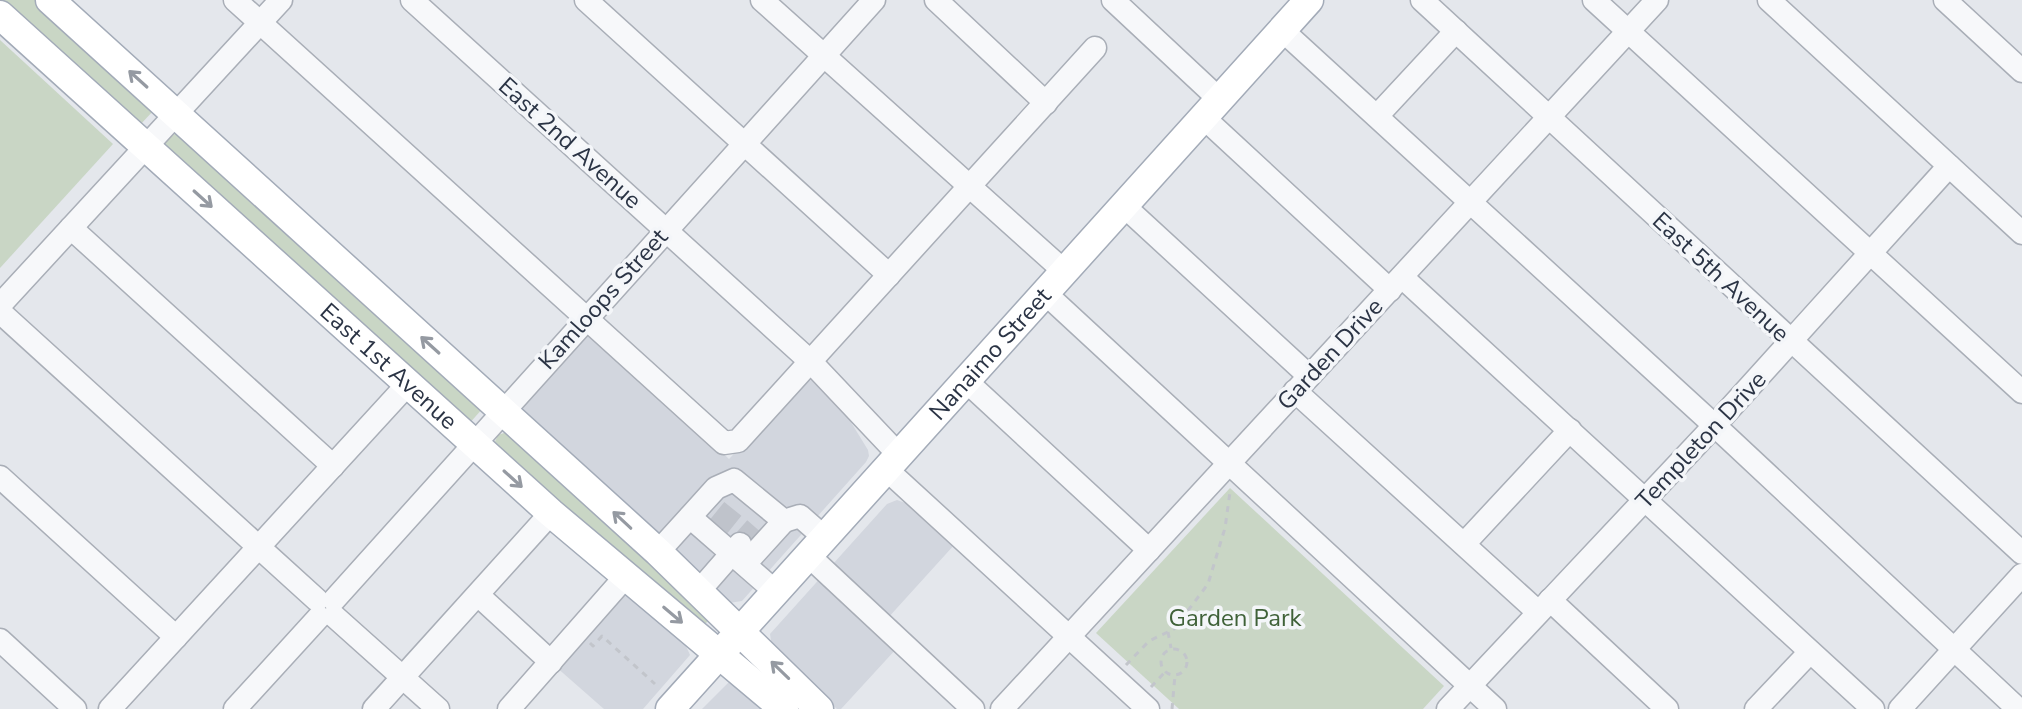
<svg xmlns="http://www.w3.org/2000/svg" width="2022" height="709" viewBox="0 0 2022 709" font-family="'Nunito Sans',sans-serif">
  <rect width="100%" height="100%" fill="#e4e7ec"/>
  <g fill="#d2d6de">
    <polygon points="588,334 602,339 729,459 800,385 811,380 849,419 868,450 869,456 866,462 742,601 729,603 522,412 524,406"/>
    <polygon points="897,500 911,505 955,544 877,630 897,648 841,709 837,709 772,647 770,634 887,504"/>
    <polygon points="626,591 686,646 690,655 643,709 604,709 555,666"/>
    <polygon points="731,680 772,709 702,709"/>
  </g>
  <g fill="#c9d6c5">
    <polygon points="0,0 36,0 155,109 138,127 0,4"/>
    <polygon points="0,40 113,144 0,268"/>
    <polygon points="176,133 484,407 467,426 165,147 165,142"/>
    <polygon points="507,432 711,618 705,624 604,544 494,444 498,435"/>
    <polygon points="1230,488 1444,686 1423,709 1179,709 1096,633"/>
  </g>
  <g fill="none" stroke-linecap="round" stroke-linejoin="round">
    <g stroke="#bfc3cb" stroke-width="22" stroke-dasharray="22 11" stroke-linecap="butt">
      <polyline points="719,526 740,500"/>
      <polyline points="741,544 763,519"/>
    </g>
    <defs>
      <g id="minor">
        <polyline points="235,0 724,443 738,441 1095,48"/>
        <polyline points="412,0 811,362 899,455"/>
        <polyline points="586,0 889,275"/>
        <polyline points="762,0 1064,271"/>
        <polyline points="936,0 1046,103"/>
        <polyline points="1113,0 1219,99"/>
        <polyline points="1422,0 2022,553"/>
        <polyline points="1594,0 2022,392"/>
        <polyline points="1769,0 2022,233"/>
        <polyline points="1945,0 2022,71"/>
        <polyline points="1282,30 1726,436 2018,709"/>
        <polyline points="1377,116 1456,31"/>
        <polyline points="1203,117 1390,290"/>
        <polyline points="1123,205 1309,376"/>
        <polyline points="71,228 333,466"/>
        <polyline points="1402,277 1873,709"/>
        <polyline points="1045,293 1495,709"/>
        <polyline points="0,305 281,0"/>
        <polyline points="0,312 317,600"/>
        <polyline points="966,381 1149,550"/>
        <polyline points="1295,391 1538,612"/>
        <polyline points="886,469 1148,709"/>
        <polyline points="0,477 176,637"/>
        <polyline points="690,517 776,592"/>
        <polyline points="1464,544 1570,430"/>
        <polyline points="658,552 716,488 734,480 784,521 800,516 825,538"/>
        <polyline points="809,556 973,709"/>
        <polyline points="745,564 784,521"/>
        <polyline points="699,591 740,544"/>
        <polyline points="478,595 551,662"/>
        <polyline points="334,600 874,0"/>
        <polyline points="1550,600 1667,709"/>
        <polyline points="334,616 438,709"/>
        <polyline points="0,640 75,709"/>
        <polyline points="110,709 407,385"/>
        <polyline points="235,709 319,617"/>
        <polyline points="374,709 551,513"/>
        <polyline points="509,709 626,576"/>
        <polyline points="1002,709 1657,0"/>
        <polyline points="1448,709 1715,425 1949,166"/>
        <polyline points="1756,709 1810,652"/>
        <polyline points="1900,709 2022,575"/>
      </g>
      <g id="major">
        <polyline points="50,0 658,552 819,709"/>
        <path id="s1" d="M0 15 551 513 784 709"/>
        <path id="s2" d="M670 709 1309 0"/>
      </g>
    </defs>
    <use href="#minor" stroke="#a9aeb7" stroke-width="25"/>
    <use href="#major" stroke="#a3abb8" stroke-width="31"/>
    <g stroke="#c2c5cb" stroke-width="3" stroke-dasharray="6 6" stroke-linecap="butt">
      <polyline points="1168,632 1171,648"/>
      <polyline points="590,643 593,646 602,636 655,684"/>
      <circle cx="1174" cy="662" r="13"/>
      <polyline points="1126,665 1149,641 1174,629 1208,584 1225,528 1230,492"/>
      <polyline points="1151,687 1165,672"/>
      <polyline points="1172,709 1175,675"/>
    </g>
    <use href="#minor" stroke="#f7f8fa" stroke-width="22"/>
    <use href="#major" stroke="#fff" stroke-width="28"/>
  </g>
  <defs><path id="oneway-shaft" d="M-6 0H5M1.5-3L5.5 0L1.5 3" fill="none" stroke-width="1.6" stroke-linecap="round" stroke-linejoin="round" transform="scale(2)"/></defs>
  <g stroke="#959aa2">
    <use href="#oneway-shaft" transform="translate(138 79) rotate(-138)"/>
    <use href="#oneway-shaft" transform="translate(203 199) rotate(42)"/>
    <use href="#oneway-shaft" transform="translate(430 345) rotate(-138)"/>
    <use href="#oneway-shaft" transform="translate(513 479) rotate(42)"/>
    <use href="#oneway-shaft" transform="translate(622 520) rotate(-137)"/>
    <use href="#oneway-shaft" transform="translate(673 615) rotate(40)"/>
    <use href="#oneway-shaft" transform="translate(780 670) rotate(-136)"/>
  </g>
  <g text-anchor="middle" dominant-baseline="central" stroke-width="7" stroke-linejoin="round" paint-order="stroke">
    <g font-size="24" fill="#2b3445" stroke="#f4f6f9">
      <text transform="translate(570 143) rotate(42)">East 2nd Avenue</text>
      <text transform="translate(1721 277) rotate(43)">East 5th Avenue</text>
      <text transform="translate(603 299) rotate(-48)">Kamloops Street</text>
      <text transform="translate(1330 354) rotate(-47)">Garden Drive</text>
      <text stroke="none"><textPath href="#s2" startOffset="478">Nanaimo Street</textPath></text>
      <text stroke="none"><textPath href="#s1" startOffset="524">East 1st Avenue</textPath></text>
      <text transform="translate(1701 440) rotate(-47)">Templeton Drive</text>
    </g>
    <g font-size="24" fill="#3f6138" stroke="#f4f6f9">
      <text x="1235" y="618">Garden Park</text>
    </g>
  </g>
</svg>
